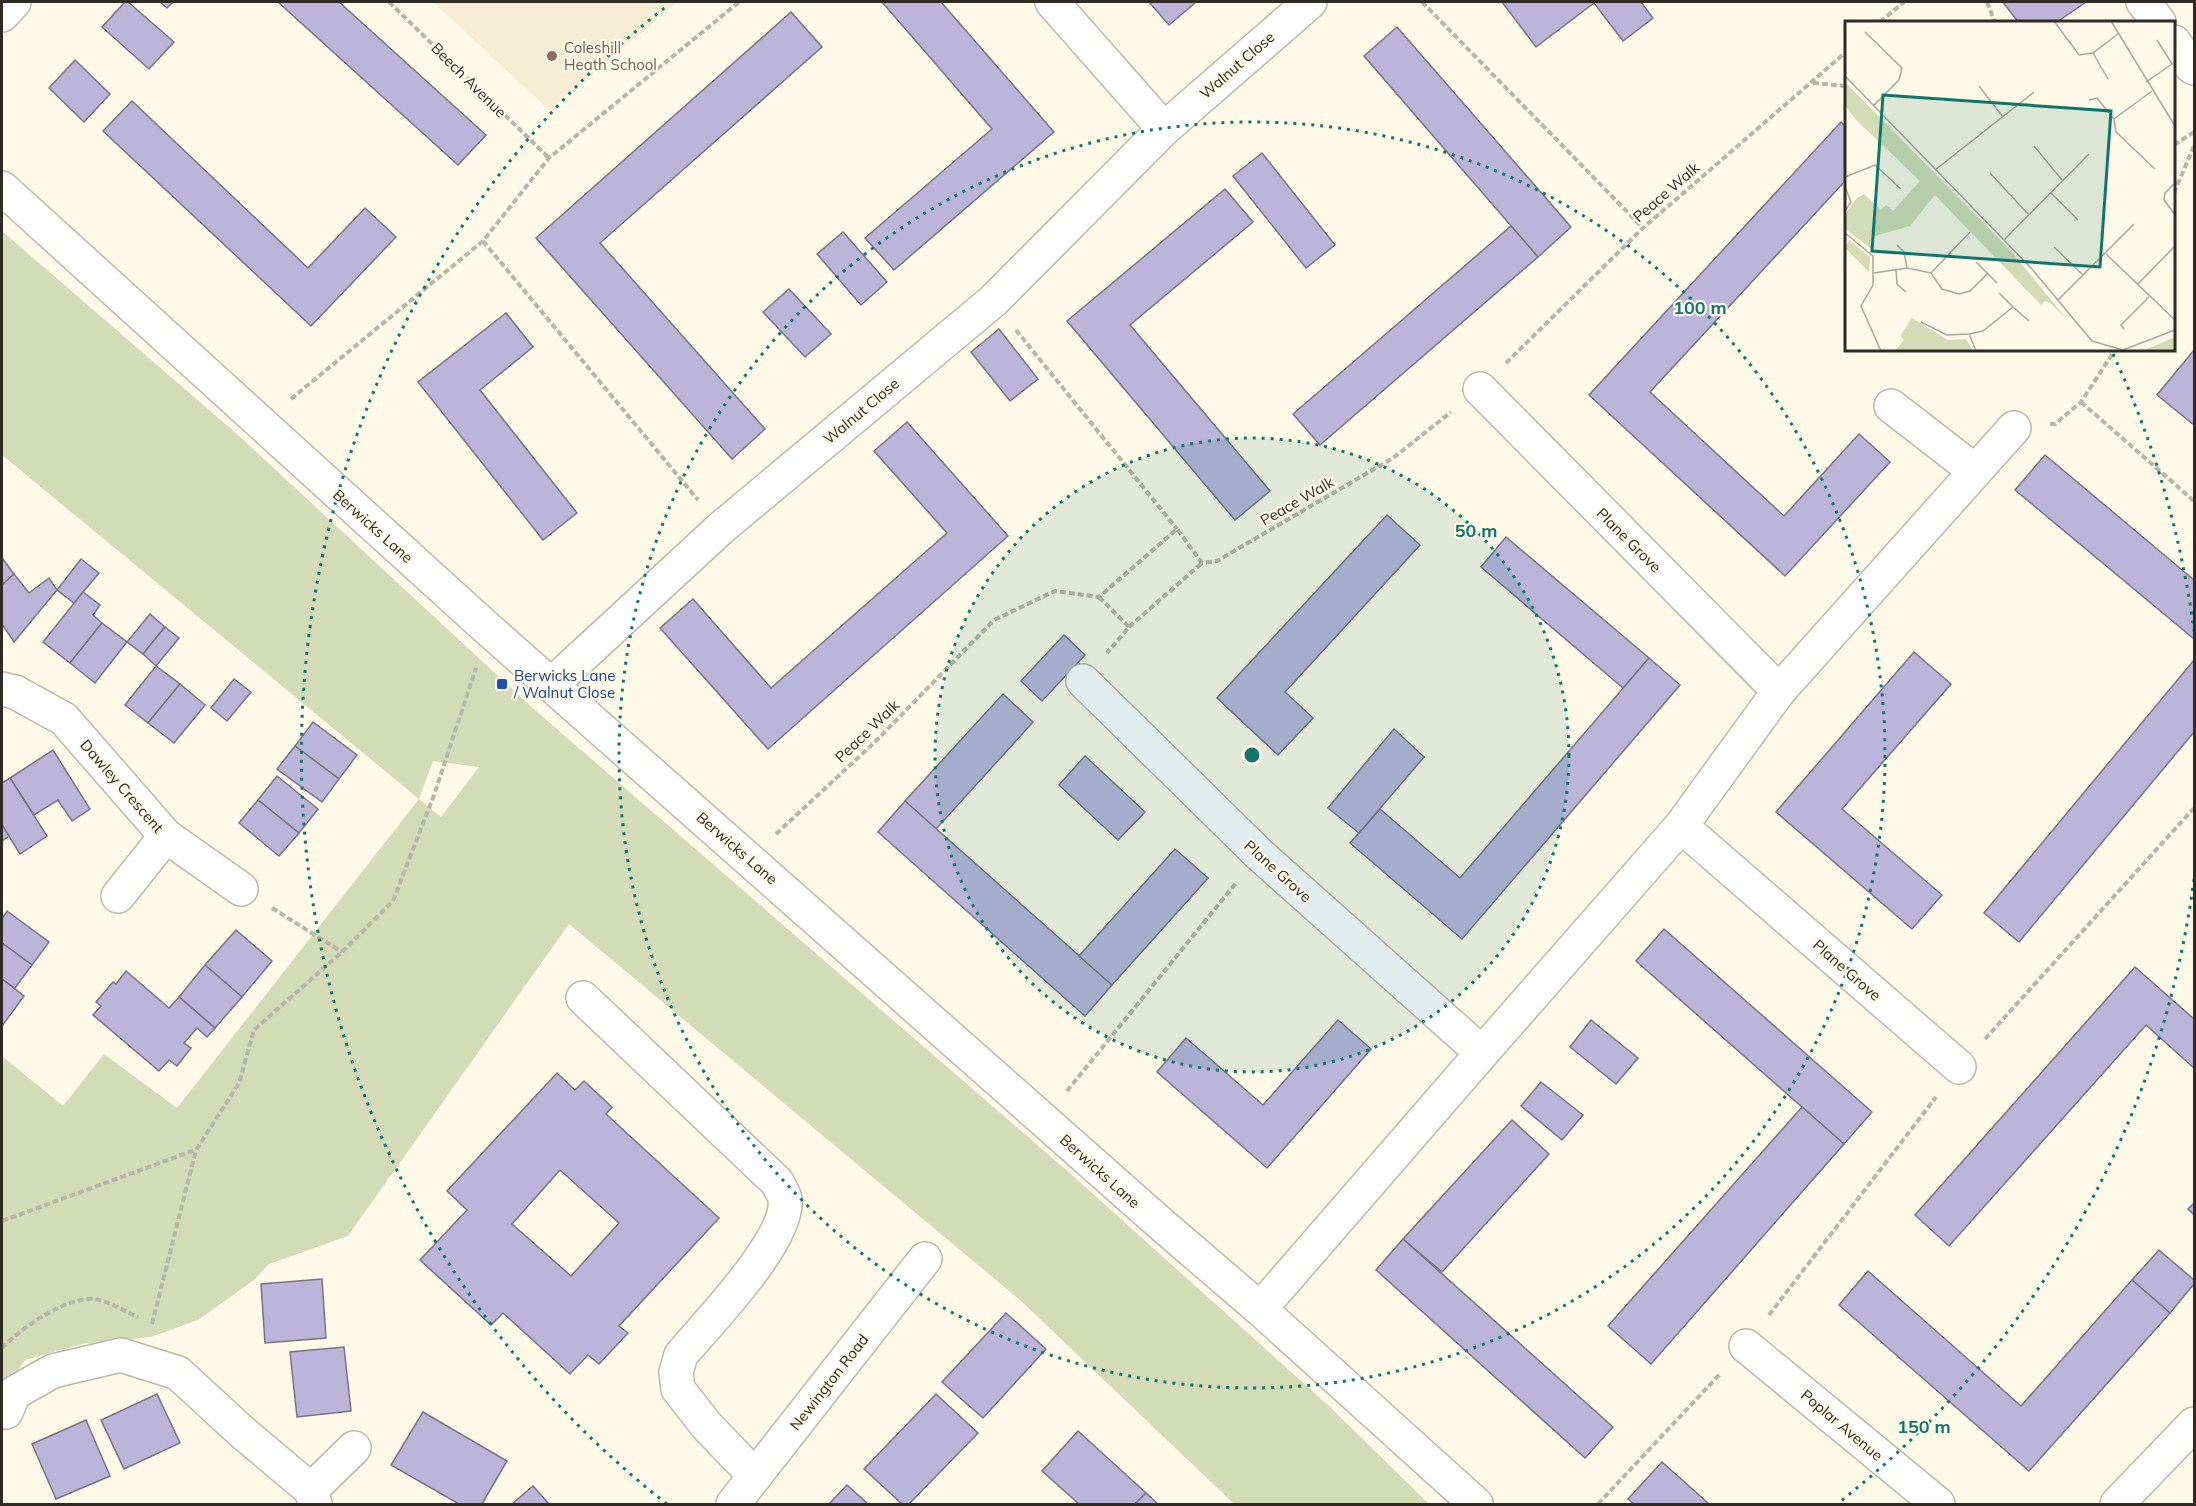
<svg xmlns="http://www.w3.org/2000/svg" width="2196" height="1506" viewBox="0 0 2196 1506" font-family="Mulish,sans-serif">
  <rect width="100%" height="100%" fill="#fffae8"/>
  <polygon fill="#f5eed4" points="433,2 678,2 549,110"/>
  <path fill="#d4dcb7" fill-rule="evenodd" d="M2 231 238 435 536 711 1072 1175 1330 1407 1429 1504H1234L1020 1300 569 924 348 1236 269 1264 254 1280 198 1320 151 1337 82 1344 25 1360 2 1393V1056L63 1106 104 1054 177 1108 419 799 2 455ZM433 761 479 767 441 817 419 799Z"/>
  <g fill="#bbb5da" stroke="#767484" stroke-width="1.5" fill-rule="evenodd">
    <polygon points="125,2 128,2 174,42 149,69 102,27"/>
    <polygon points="160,2 173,2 167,8"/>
    <polygon points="278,2 339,2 486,135 458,165"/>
    <polygon points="882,2 941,2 1054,132 894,270 865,238 992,129"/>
    <polygon points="1149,2 1196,2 1169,25"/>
    <polygon points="1502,2 1641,2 1653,18 1623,41 1594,3 1536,47"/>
    <polygon points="2003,2 2086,2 2057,22 2018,22"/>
    <polygon points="791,12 822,47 600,243 765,429 732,459 536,238"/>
    <polygon points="1397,27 1571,227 1538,257 1364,56"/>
    <polygon points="75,60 110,94 84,122 49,88"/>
    <polygon points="132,101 308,268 365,208 396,237 311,326 103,131"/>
    <polygon points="1841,122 1846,127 1846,180 1650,392 1784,516 1859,434 1890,462 1785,576 1589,395"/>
    <polygon points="1262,153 1335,245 1306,268 1233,176"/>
    <polygon points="1225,189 1253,222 1130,325 1270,491 1235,520 1067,321"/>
    <polygon points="1511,226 1538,257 1320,445 1293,414"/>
    <polygon points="843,232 887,282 861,305 817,254"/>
    <polygon points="789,289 831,334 805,357 763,312"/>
    <polygon points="506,313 533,347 480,390 577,513 543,540 418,382"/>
    <polygon points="999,329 1038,379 1010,401 971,352"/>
    <polygon points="2194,350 2194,425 2157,395"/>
    <polygon points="907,422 1008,536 768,749 660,628 693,599 771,688 947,533 874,451"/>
    <polygon points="2045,455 2194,580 2194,639 2015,490"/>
    <polygon points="1387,515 1420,545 1285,692 1313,718 1278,755 1217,698"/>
    <polygon points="1506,537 1649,658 1623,688 1481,567"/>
    <polygon points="2,558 14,574 2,585"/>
    <polygon points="81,559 99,573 74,603 57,590"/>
    <polygon points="14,574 29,593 49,578 57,590 14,642 2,624 2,585"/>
    <polygon points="83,592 100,605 93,615 102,623 70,663 43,642"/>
    <polygon points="150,614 165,627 143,654 127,642"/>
    <polygon points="102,623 127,642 95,683 70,663"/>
    <polygon points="165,627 179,638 156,666 143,654"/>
    <polygon points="1064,635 1085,655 1042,701 1021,681"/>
    <polygon points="1914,652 1951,684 1842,809 1942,895 1912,929 1776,812"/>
    <polygon points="1649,658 1680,685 1462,939 1350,843 1380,809 1460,878"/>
    <polygon points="2194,660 2194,732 2019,942 1984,913"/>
    <polygon points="156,666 180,684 148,723 125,705"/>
    <polygon points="234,679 251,692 227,721 211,708"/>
    <polygon points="180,684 205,705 174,743 148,723"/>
    <polygon points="1003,694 1033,722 936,829 905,801"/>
    <polygon points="313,722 357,755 339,779 295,746"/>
    <polygon points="1394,729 1424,757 1359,833 1328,808"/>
    <polygon points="295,746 339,779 322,802 277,769"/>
    <polygon points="53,750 90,809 72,821 58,800 34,815 10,778"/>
    <polygon points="1085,756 1145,812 1118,840 1059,785"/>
    <polygon points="277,776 318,809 299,833 258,800"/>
    <polygon points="10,778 47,836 20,854 2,825 2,783"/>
    <polygon points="258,800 299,833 279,856 239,823"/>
    <polygon points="905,801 1112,985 1085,1016 878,832"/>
    <polygon points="2,825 9,836 2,841"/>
    <polygon points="1175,849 1208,878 1112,985 1079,956"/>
    <polygon points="7,911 49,942 32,965 2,943 2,919"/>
    <polygon points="1664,929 1872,1112 1844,1144 1636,961"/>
    <polygon points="236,930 272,961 242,997 205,965"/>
    <polygon points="2,943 32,965 15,988 2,979"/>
    <polygon points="205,965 242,997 215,1028 179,997"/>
    <polygon points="2135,967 2194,1019 2194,1068 2146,1025 1949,1246 1915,1215"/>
    <polygon points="126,971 169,1008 179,997 215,1028 207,1037 197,1028 184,1043 191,1048 177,1066 169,1060 159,1071 93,1015 101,1006 96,1002 113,982 116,984"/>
    <polygon points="2,979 24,996 2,1026"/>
    <polygon points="1338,1020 1371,1049 1267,1168 1157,1072 1186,1038 1263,1105"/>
    <polygon points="1591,1020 1638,1058 1616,1084 1570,1047"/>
    <path d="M557 1073 575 1090 584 1081 612 1107 606 1114 719 1218 619 1326 628 1333 599 1364 588 1355 570 1374 503 1313 491 1325 420 1260 467 1210 447 1191ZM560 1170 619 1223 571 1276 512 1224Z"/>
    <polygon points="1541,1082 1583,1115 1562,1140 1521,1106"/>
    <polygon points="1802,1107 1844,1144 1651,1364 1608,1326"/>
    <polygon points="1512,1120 1549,1154 1442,1272 1403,1239"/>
    <polygon points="2194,1203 2194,1215 2188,1209"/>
    <polygon points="1403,1239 1613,1427 1585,1458 1376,1270"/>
    <polygon points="2159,1250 2194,1280 2194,1284 2170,1313 2132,1280"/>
    <polygon points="1868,1271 2021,1406 2132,1280 2170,1313 2029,1471 1839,1305"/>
    <polygon points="322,1279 326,1338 265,1343 261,1284"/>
    <polygon points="1006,1313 1046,1349 983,1418 942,1382"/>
    <polygon points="344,1347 351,1411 297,1417 290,1352"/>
    <polygon points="157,1394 180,1443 124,1469 101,1420"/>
    <polygon points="936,1394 978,1433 909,1504 902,1504 864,1469"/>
    <polygon points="423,1412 507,1461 482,1504 459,1504 391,1465"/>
    <polygon points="86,1420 110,1476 56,1499 32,1444"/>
    <polygon points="1078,1431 1146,1493 1135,1504 1079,1504 1042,1471"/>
    <polygon points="1662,1462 1709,1504 1634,1504 1628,1499"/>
    <polygon points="847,1485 868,1504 829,1504"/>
    <polygon points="533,1486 549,1504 512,1504"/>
    <polygon points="1146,1493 1158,1504 1135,1504"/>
  </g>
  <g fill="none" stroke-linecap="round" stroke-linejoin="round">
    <defs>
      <g id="minor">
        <polyline points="1052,2 1164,129"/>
        <polyline points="2143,2 2159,22"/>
        <polyline points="2,15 14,2"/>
        <polyline points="2174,42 2190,65 2194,68"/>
        <polyline points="2,188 489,630 1161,1224 1260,1309 1476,1504"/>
        <polyline points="1480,389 1779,691"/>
        <polyline points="1891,406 1975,471"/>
        <polyline points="1083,681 1259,854 1482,1053"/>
        <polyline points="551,685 721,528 993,301 1164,129 1310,2"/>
        <polyline points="2,689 15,692 64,719 166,836 241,889"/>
        <polyline points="1681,826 1959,1067"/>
        <polyline points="118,896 166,836"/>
        <path d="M583 998 777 1182C779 1187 784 1193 785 1199 790 1239 707 1324 681 1355L676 1372 678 1389 707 1426 755 1476"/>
        <polyline points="1260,1309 1482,1053 1681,826 1779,691 2014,428"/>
        <polyline points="1746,1346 1938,1504"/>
        <polyline points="6,1412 14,1393 53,1371 121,1355 178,1373 242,1432 311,1490 315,1504"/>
        <polyline points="311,1490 354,1448"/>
        <polyline points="733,1504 925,1259"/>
        <polyline points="2117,1504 2194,1424"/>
      </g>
    </defs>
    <use href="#minor" stroke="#bdb9a8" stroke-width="36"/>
    <g stroke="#b9b5a7" stroke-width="4" stroke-dasharray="6 3" stroke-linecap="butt">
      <polyline points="389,2 549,158"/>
      <polyline points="1422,2 1643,228"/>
      <polyline points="1987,2 1995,22"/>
      <polyline points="1880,22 1904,2"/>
      <polyline points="1813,83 1846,86"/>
      <polyline points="2174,145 2194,132"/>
      <polyline points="2174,193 2194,146"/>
      <polyline points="483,241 698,500"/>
      <polyline points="1016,330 1177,529"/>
      <polyline points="1506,363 1643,228 1846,52"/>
      <polyline points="291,399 483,241 549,158 739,2"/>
      <polyline points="2081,402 2194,501"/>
      <polyline points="2050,424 2055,424 2081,402 2115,350"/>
      <polyline points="1099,597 1129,627 1107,653"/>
      <polyline points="1129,627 1202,563"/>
      <polyline points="776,834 875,742 994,620 1055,591 1099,597 1177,529 1202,563 1217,561 1393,458 1451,412"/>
      <polyline points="272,908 342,952"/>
      <polyline points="1985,1039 2194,808"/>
      <polyline points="1067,1091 1236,883"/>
      <polyline points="2,1221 195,1150"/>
      <polyline points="1769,1315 1936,1097"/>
      <polyline points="152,1324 196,1150 239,1083 254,1030 342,952 393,901 434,795 476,668"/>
      <path d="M2 1348C21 1328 70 1293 99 1300 112 1303 126 1312 138 1317"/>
      <polyline points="1598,1504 1720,1374"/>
    </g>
    <use href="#minor" stroke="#fff" stroke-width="33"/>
  </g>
  <circle cx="1252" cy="755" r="317" fill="#0f766e" fill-opacity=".12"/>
  <g fill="none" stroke="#0f766e" stroke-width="3" stroke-dasharray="3 6">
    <circle cx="1252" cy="755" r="317"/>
    <circle cx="1252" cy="755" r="633"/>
    <path d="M2194 879A950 950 0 0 1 1837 1504M667 1504A950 950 0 0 1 667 6M2113 354A950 950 0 0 1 2194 631"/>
  </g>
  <circle fill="#8d6e63" stroke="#fffae8" stroke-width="2" cx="552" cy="56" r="6"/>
  <rect fill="#1a4fb4" stroke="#fffae8" stroke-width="2" x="496" y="678" width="12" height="12" rx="3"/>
  <g text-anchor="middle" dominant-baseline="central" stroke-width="4.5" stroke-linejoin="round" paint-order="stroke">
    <g font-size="15" fill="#785e54" stroke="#fffae8" text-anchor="start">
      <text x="564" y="47">Coleshill<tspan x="564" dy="17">Heath School</tspan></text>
    </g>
    <g font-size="15" fill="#2d2b24" stroke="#fffae8">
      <text transform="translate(1237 65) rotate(-41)">Walnut Close</text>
      <text transform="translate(469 80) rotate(45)">Beech Avenue</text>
      <text transform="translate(1666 192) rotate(-41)">Peace Walk</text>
      <text transform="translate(861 411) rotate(-40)">Walnut Close</text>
      <text transform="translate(1297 501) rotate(-30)">Peace Walk</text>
      <text transform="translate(373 526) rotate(42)">Berwicks Lane</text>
      <text transform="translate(1629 540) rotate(45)">Plane Grove</text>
      <text transform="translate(867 731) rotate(-44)">Peace Walk</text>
      <text transform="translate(122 786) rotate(49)">Dawley Crescent</text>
      <text transform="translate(737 848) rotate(41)">Berwicks Lane</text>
      <text transform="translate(1278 871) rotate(42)">Plane Grove</text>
      <text transform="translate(1847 970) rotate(41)">Plane Grove</text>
      <text transform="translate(1100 1171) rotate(42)">Berwicks Lane</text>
      <text transform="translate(829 1382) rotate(-52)">Newington Road</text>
      <text transform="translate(1842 1425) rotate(40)">Poplar Avenue</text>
    </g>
    <g font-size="15" fill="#164399" stroke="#fffae8" text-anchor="start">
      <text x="514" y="675">Berwicks Lane<tspan x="514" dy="17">/ Walnut Close</tspan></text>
    </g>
  </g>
  <g transform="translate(1845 21)">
    <rect width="330" height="330" fill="#fffae8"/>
    <path d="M0 61 166 230 221 297 205 282 200 280 196 284 90 174 65 205 30 215 26 221 28 229 0 208V194L12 177 19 173 36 189 41 184 48 190 75 160 11 99 0 84ZM4 219 25 236 24 251 0 227ZM67 297 103 319 121 318 128 330H50L59 319 55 315ZM330 316V330H297Z" fill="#d4dcb7"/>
    <path fill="none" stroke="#aba79a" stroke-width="1.5" d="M209 0 234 34 248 32 273 13M266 0 330 105M20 11 57 47 54 59 28 85M312 19 327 43M248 32 263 58M0 55 187 248 247 320 278 329 330 309M301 61 330 41M134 65 158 96M307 70 269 98 271 111 310 148M244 79 252 77 269 98M189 125 217 159M90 149 189 71M145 152 184 194M0 156 30 144 56 168M330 162 320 172 319 179 330 194M0 166 6 181 0 190M206 172 233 199M0 212 28 235V264L16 285 36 330M159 219 244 133M52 224 59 231 62 247M209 226 238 254M261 233 330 299M131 241 152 262M51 249 52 263 61 271M29 252 62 247 86 252 125 211M86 252 97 268 114 273 125 270 142 253M292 264 329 226M154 272 168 286M213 279 289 203M76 301 102 314 124 313 131 330M279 308 276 304 304 276M124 313 138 310 168 286 184 300"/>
    <path fill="#0f766e" fill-opacity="0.15" stroke="#0f766e" stroke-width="3" d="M38 74 266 90 255 246 27 230Z"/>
    <rect width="330" height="330" fill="none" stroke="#2d2b24" stroke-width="3"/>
  </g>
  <circle cx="1252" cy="755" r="9" fill="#0f766e" stroke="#fffae8" stroke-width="3"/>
  <g font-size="18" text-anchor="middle" font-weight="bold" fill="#0f766e" stroke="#fffae8" stroke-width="4.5" stroke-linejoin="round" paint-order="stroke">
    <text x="1700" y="314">100 m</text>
    <text x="1476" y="537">50 m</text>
    <text x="1924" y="1433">150 m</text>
  </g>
  <rect width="2196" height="1506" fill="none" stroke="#2d2b24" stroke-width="6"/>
</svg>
